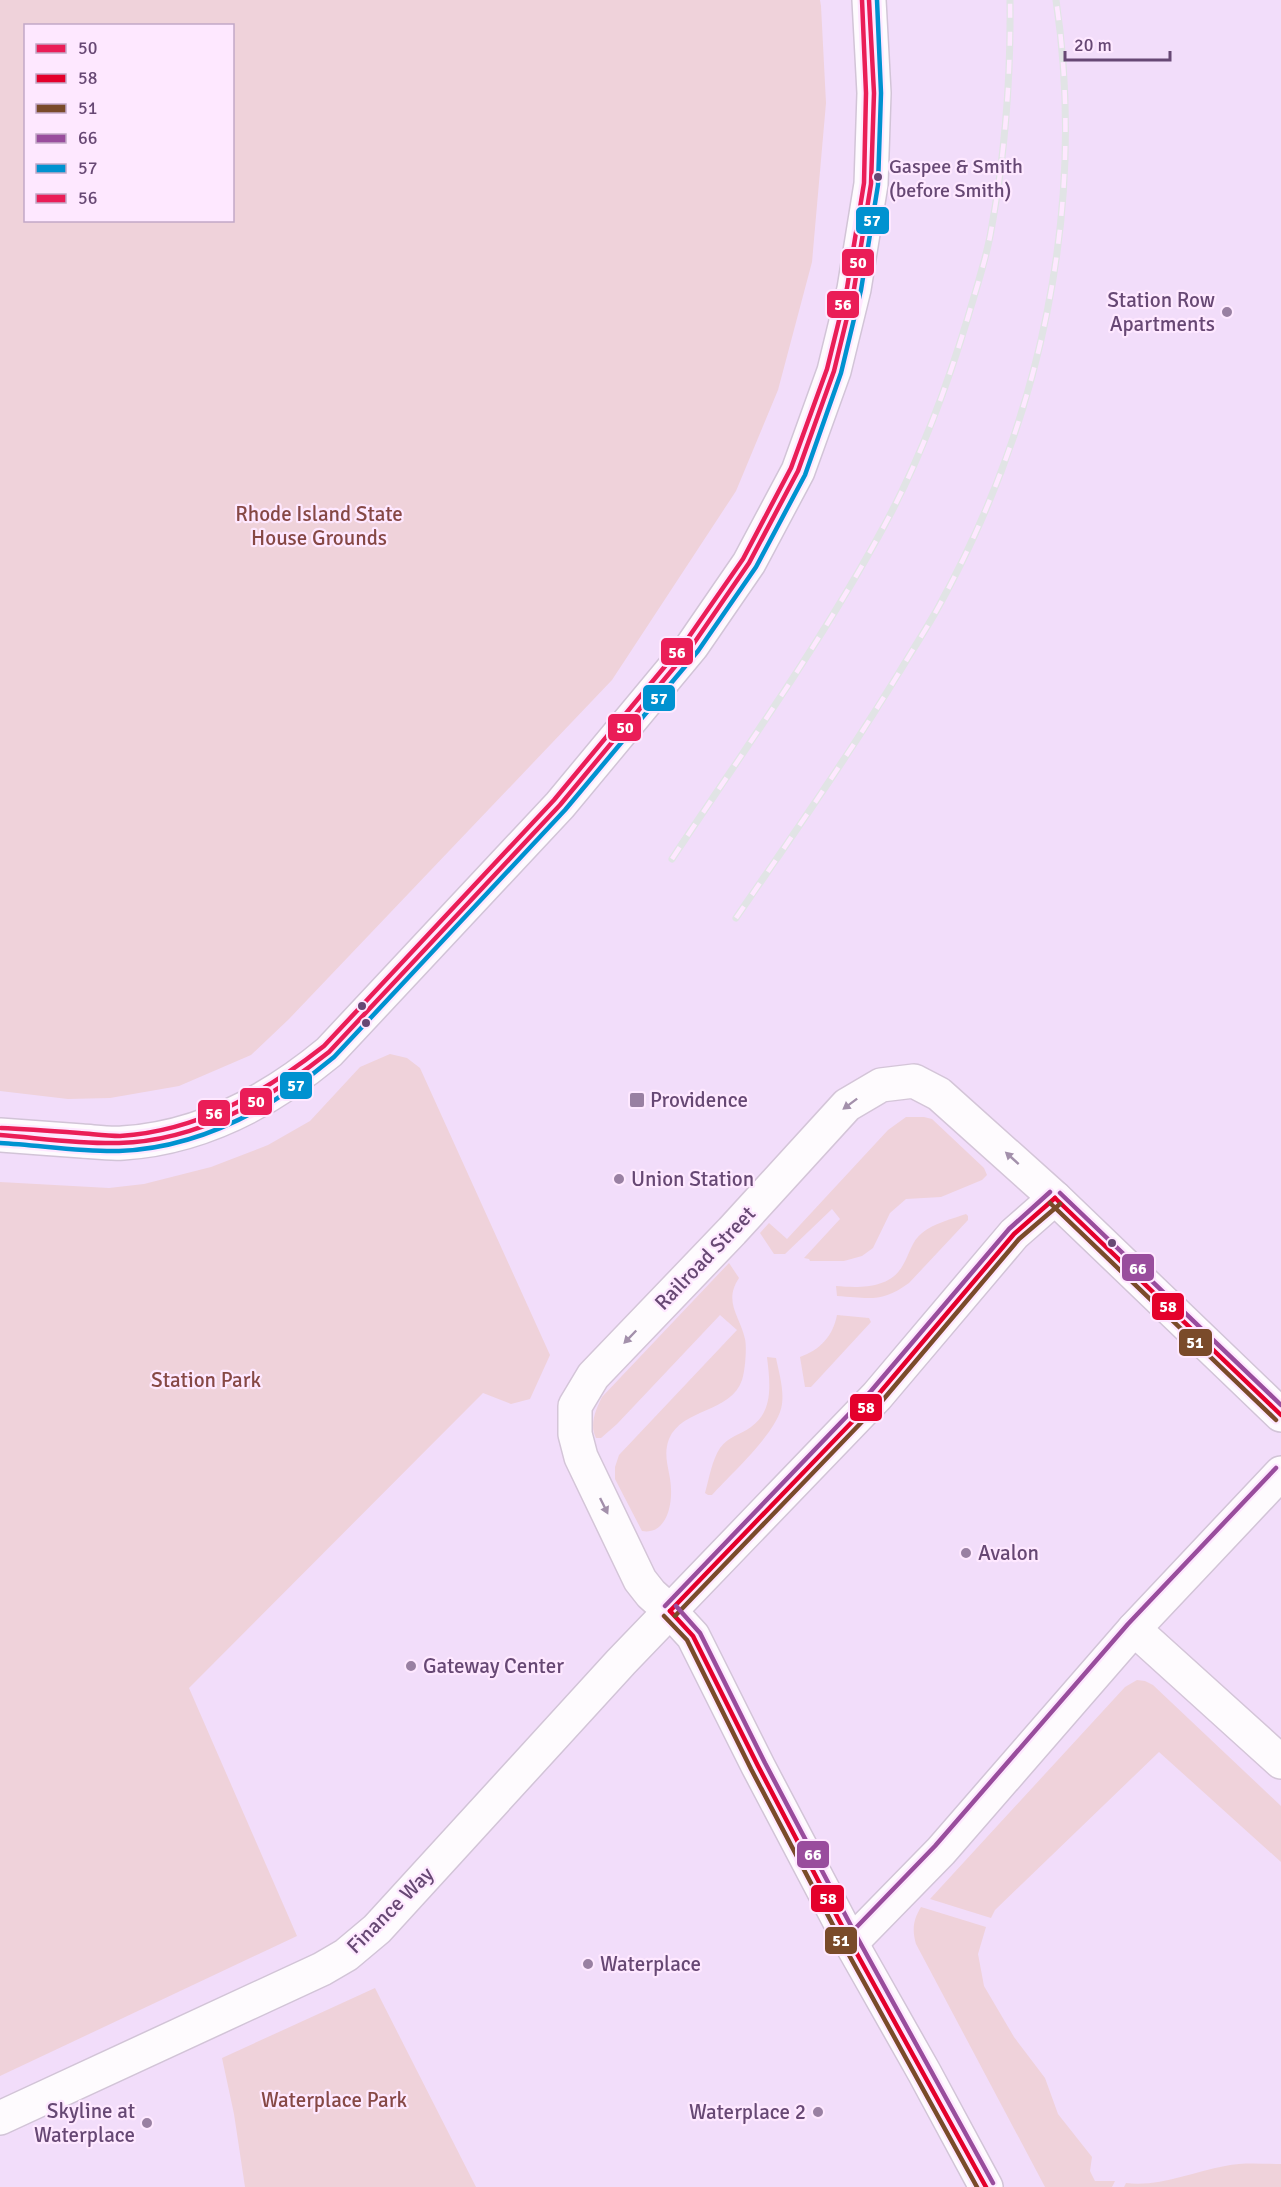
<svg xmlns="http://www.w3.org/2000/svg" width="1281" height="2187" viewBox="0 0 1281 2187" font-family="Signika,sans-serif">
  <rect width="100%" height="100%" fill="#f5e7f7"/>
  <path fill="#f2ddfa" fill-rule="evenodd" d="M0 0H1281V2187H0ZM26 26H232V220H26Z"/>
  <g fill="#efd2da" fill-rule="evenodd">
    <path d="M0 0H820L821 6 826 103 812 262 778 390 736 491 612 680 289 1019 251 1055 179 1086 110 1098 68 1099 0 1091ZM26 26H232V220H26Z"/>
    <polygon points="390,1054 407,1058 420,1068 550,1355 530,1399 511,1404 483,1393 189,1688 297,1936 0,2076 0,1182 109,1188 144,1184 211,1167 268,1145 310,1121 360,1067"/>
    <polygon points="906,1117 924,1117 932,1119 984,1168 987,1175 982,1180 941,1197 906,1199 890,1213 873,1248 862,1256 844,1261 810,1261 809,1259 804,1258 840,1219 832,1209 785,1254 774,1254 760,1233 769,1223 787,1239 888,1130"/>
    <path d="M966 1214 968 1216V1220L909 1283C882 1303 869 1298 837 1296L836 1286C860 1288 890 1289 903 1265 910 1253 911 1242 922 1233 934 1223 952 1219 966 1214Z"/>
    <path d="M729 1263 739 1278C723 1302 740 1316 745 1339 747 1348 745 1371 742 1380 731 1413 682 1408 669 1439 662 1457 671 1472 671 1489 672 1508 665 1535 642 1531L615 1479V1467L619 1455 737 1330 720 1315 617 1424 601 1438H596C589 1425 596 1409 602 1397Z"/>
    <path d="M837 1315 869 1318 871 1322 811 1387H805L800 1357C820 1350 833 1336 837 1315Z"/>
    <path d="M767 1357 776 1358C779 1373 784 1389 782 1404 779 1431 731 1474 712 1495H708L705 1493C709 1479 712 1460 720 1448 729 1436 740 1435 751 1427 774 1411 770 1382 767 1357Z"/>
    <polygon points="1137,1680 1145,1681 1153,1685 1281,1806 1281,1862 1159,1752 995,1910 991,1918 930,1899 1125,1687"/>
    <path d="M921 1907 986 1927 978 1954 984 1986 1014 2037 1045 2078 1058 2114 1092 2157 1090 2171 1095 2181H1115L1112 2187H1045L916 1944C912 1930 913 1920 921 1907Z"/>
    <polygon points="375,1988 476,2187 245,2187 234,2114 222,2058"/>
    <path d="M1281 2164V2187H1124L1126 2183C1160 2187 1192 2172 1225 2166 1243 2162 1263 2164 1281 2164Z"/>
  </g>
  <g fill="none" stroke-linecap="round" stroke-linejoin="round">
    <defs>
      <g id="street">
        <polyline points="670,1611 651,1594 640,1580 581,1457 575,1434 575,1406 593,1376 732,1231 847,1105 881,1085 914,1081 939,1094 1055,1198"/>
        <polyline points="1134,1629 1281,1762"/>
      </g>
      <g id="secondary">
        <path d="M0 1135C27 1137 55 1139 82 1141 96 1142 110 1144 123 1143 201 1138 270 1101 329 1052L560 805 692 646 749 563 798 471 834 371 854 289 871 184 874 93 869 0"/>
        <polyline points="670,1611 693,1636 758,1766 851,1943 924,2072 986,2187"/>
        <polyline points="851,1943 941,1851 1134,1629 1281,1473"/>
        <polyline points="0,2118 322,1969 346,1955 377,1929 621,1662 877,1396 1014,1234 1055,1198 1281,1415"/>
      </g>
    </defs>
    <use href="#street" stroke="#d4c5d8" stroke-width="36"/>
    <use href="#secondary" stroke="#d2c4d7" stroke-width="36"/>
    <use href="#street" stroke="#fefbfe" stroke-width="33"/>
    <use href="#secondary" stroke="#fefbfe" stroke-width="33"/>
    <defs>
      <g id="rail">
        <path d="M672 859C744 750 821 643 883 528 919 462 946 390 968 317 976 289 986 260 991 231 1005 154 1011 78 1010 0"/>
        <path d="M736 918C792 836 849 755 900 671 913 649 927 628 939 606 1040 422 1087 209 1056 0"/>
      </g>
    </defs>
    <use href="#rail" stroke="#e1e4e5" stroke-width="7"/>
    <use href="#rail" stroke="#fee8ff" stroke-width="4.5" stroke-dasharray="14" stroke-linecap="butt"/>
    <defs>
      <path id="bus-1" d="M0 1135C39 1138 80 1144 119 1143 198 1141 268 1100 329 1052L560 805 692 646 749 563 798 471 834 371 854 289 871 184 874 93 869 0"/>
      <g id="bus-2">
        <polyline points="1055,1198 1281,1415"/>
        <polyline points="670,1611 693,1636 758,1766 851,1943 986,2187"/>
        <polyline points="670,1611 877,1396 1014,1234 1055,1198"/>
      </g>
      <g id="bus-3">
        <polyline points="1050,1203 1276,1420"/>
        <polyline points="664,1616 687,1640 751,1769 844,1946 977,2187"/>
        <polyline points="675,1616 882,1401 1019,1239 1060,1204"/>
      </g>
      <g id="bus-4">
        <polyline points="1060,1193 1281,1405"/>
        <polyline points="665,1606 871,1391 1009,1229 1050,1192"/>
        <polyline points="676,1606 700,1633 765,1763 858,1939 993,2183"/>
        <polyline points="846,1938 935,1846 1128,1624 1276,1468"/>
      </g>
      <path id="bus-5" d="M0 1143C39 1145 80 1152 119 1151 200 1148 274 1107 334 1057L565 810 698 651 756 567 805 475 841 373 861 290 878 185 881 93 877 0"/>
      <path id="bus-6" d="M1 1128C27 1129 53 1131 79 1133 93 1134 106 1136 120 1136 198 1131 264 1093 324 1046L554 800 686 641 743 559 791 468 827 369 847 288 864 183 866 93 862 0"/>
    </defs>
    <use href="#bus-1" stroke="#fee8ff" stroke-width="9"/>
    <use href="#bus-2" stroke="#fee8ff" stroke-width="9"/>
    <use href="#bus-3" stroke="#fee8ff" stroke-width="9"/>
    <use href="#bus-4" stroke="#fee8ff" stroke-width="9"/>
    <use href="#bus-5" stroke="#fee8ff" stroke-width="9"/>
    <use href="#bus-6" stroke="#fee8ff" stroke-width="9"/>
    <use href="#bus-1" stroke="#ea1d57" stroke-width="4.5"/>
    <use href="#bus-2" stroke="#e4002b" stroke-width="4.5"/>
    <use href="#bus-3" stroke="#7a4b2a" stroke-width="4.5"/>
    <use href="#bus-4" stroke="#994d9d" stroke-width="4.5"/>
    <use href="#bus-5" stroke="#0092d0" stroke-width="4.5"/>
    <use href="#bus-6" stroke="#ea1d57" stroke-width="4.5"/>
  </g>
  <defs><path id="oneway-solid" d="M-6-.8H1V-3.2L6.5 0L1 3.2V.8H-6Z" transform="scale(1.5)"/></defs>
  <g fill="#a390ab">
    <use href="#oneway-solid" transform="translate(850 1104) rotate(143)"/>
    <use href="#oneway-solid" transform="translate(1012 1158) rotate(-138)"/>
    <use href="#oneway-solid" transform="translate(630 1337) rotate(134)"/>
    <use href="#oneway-solid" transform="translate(604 1506) rotate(64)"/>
  </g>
  <g fill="#674874" stroke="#fee8ff" stroke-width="2">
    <circle cx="878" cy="177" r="5"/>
    <circle cx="362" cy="1006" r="5"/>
    <circle cx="366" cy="1023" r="5"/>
    <circle cx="1112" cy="1243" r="5"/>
  </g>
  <g fill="#9980a2" stroke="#fee8ff" stroke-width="2">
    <circle cx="1227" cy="312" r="6"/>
    <rect x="629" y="1092" width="16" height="16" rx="3"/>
    <circle cx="619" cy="1179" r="6"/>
    <circle cx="966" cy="1553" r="6"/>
    <circle cx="411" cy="1666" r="6"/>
    <circle cx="588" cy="1964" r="6"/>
    <circle cx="818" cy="2112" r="6"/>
    <circle cx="147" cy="2123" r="6"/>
  </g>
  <g text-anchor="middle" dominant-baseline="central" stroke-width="4.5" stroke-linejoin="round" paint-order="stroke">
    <g font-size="20" fill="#674874" stroke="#fee8ff" text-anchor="start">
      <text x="889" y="166">Gaspee &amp; Smith<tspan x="889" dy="24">(before Smith)</tspan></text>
    </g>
    <g font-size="21" fill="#674874" stroke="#fee8ff" text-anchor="start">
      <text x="1215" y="300" text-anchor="end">Station Row<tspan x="1215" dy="24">Apartments</tspan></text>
      <text x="650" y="1100">Providence</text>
      <text x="631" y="1179">Union Station</text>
      <text x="978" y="1553">Avalon</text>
      <text x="423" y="1666">Gateway Center</text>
      <text x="600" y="1964">Waterplace</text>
      <text x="135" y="2111" text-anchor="end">Skyline at<tspan x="135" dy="24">Waterplace</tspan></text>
      <text x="806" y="2112" text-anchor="end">Waterplace 2</text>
    </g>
    <g font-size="21" fill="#864845" stroke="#fee8ff">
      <text x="319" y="514">Rhode Island State<tspan x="319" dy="24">House Grounds</tspan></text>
      <text x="206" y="1380">Station Park</text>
      <text x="334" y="2100">Waterplace Park</text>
    </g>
    <g font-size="21" fill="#674874" stroke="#fee8ff">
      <text transform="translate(705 1258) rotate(-46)">Railroad Street</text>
      <text transform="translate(390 1910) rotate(-45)">Finance Way</text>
    </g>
  </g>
  <g stroke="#fee8ff" stroke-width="2">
    <rect x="855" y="206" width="35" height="29" rx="6" fill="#0092d0"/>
    <rect x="841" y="248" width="34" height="29" rx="6" fill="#ea1d57"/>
    <rect x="826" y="290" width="34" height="29" rx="6" fill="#ea1d57"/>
    <rect x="660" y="637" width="34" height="29" rx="6" fill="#ea1d57"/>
    <rect x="642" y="684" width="34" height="28" rx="6" fill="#0092d0"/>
    <rect x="607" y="713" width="35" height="29" rx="6" fill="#ea1d57"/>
    <rect x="279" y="1071" width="34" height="29" rx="6" fill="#0092d0"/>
    <rect x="239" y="1087" width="34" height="29" rx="6" fill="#ea1d57"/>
    <rect x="197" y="1099" width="34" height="28" rx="6" fill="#ea1d57"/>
    <rect x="1121" y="1253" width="34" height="29" rx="6" fill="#994d9d"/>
    <rect x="1151" y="1292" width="34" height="29" rx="6" fill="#e4002b"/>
    <rect x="1178" y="1328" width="35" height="29" rx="6" fill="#7a4b2a"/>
    <rect x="849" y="1393" width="34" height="29" rx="6" fill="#e4002b"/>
    <rect x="796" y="1840" width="34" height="29" rx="6" fill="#994d9d"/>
    <rect x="810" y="1884" width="35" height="29" rx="6" fill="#e4002b"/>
    <rect x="824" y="1926" width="34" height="29" rx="6" fill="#7a4b2a"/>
  </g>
  <g font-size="16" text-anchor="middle" font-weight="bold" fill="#fff">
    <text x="872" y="226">57</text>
    <text x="858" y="268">50</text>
    <text x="843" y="310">56</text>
    <text x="677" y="658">56</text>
    <text x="659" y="704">57</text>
    <text x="625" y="733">50</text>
    <text x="296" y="1091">57</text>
    <text x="256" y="1107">50</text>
    <text x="214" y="1119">56</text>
    <text x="1138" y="1274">66</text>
    <text x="1168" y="1312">58</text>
    <text x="1195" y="1348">51</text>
    <text x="866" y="1413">58</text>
    <text x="813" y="1860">66</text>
    <text x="828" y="1904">58</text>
    <text x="841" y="1946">51</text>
  </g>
  <rect x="24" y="24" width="210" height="198" fill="#fee8ff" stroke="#c2a8c7" stroke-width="1.5"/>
  <rect x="36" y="44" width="30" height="9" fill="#ea1d57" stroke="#c2a8c7" stroke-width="1.5"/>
  <text x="78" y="54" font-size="18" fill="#674874">50</text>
  <rect x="36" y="74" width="30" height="9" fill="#e4002b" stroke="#c2a8c7" stroke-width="1.5"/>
  <text x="78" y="84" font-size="18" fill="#674874">58</text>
  <rect x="36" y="104" width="30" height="9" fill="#7a4b2a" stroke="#c2a8c7" stroke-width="1.5"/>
  <text x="78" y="114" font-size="18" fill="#674874">51</text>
  <rect x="36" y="134" width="30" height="9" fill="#994d9d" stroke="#c2a8c7" stroke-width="1.5"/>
  <text x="78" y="144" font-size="18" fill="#674874">66</text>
  <rect x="36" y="164" width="30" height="9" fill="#0092d0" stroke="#c2a8c7" stroke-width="1.5"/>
  <text x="78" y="174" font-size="18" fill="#674874">57</text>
  <rect x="36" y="194" width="30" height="9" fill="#ea1d57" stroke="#c2a8c7" stroke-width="1.5"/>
  <text x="78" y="204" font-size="18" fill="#674874">56</text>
  <path d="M1065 51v9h105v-9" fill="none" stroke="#674874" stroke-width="3"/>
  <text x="1074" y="51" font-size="18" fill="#674874" stroke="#fee8ff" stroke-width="4.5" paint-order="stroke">20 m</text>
</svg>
